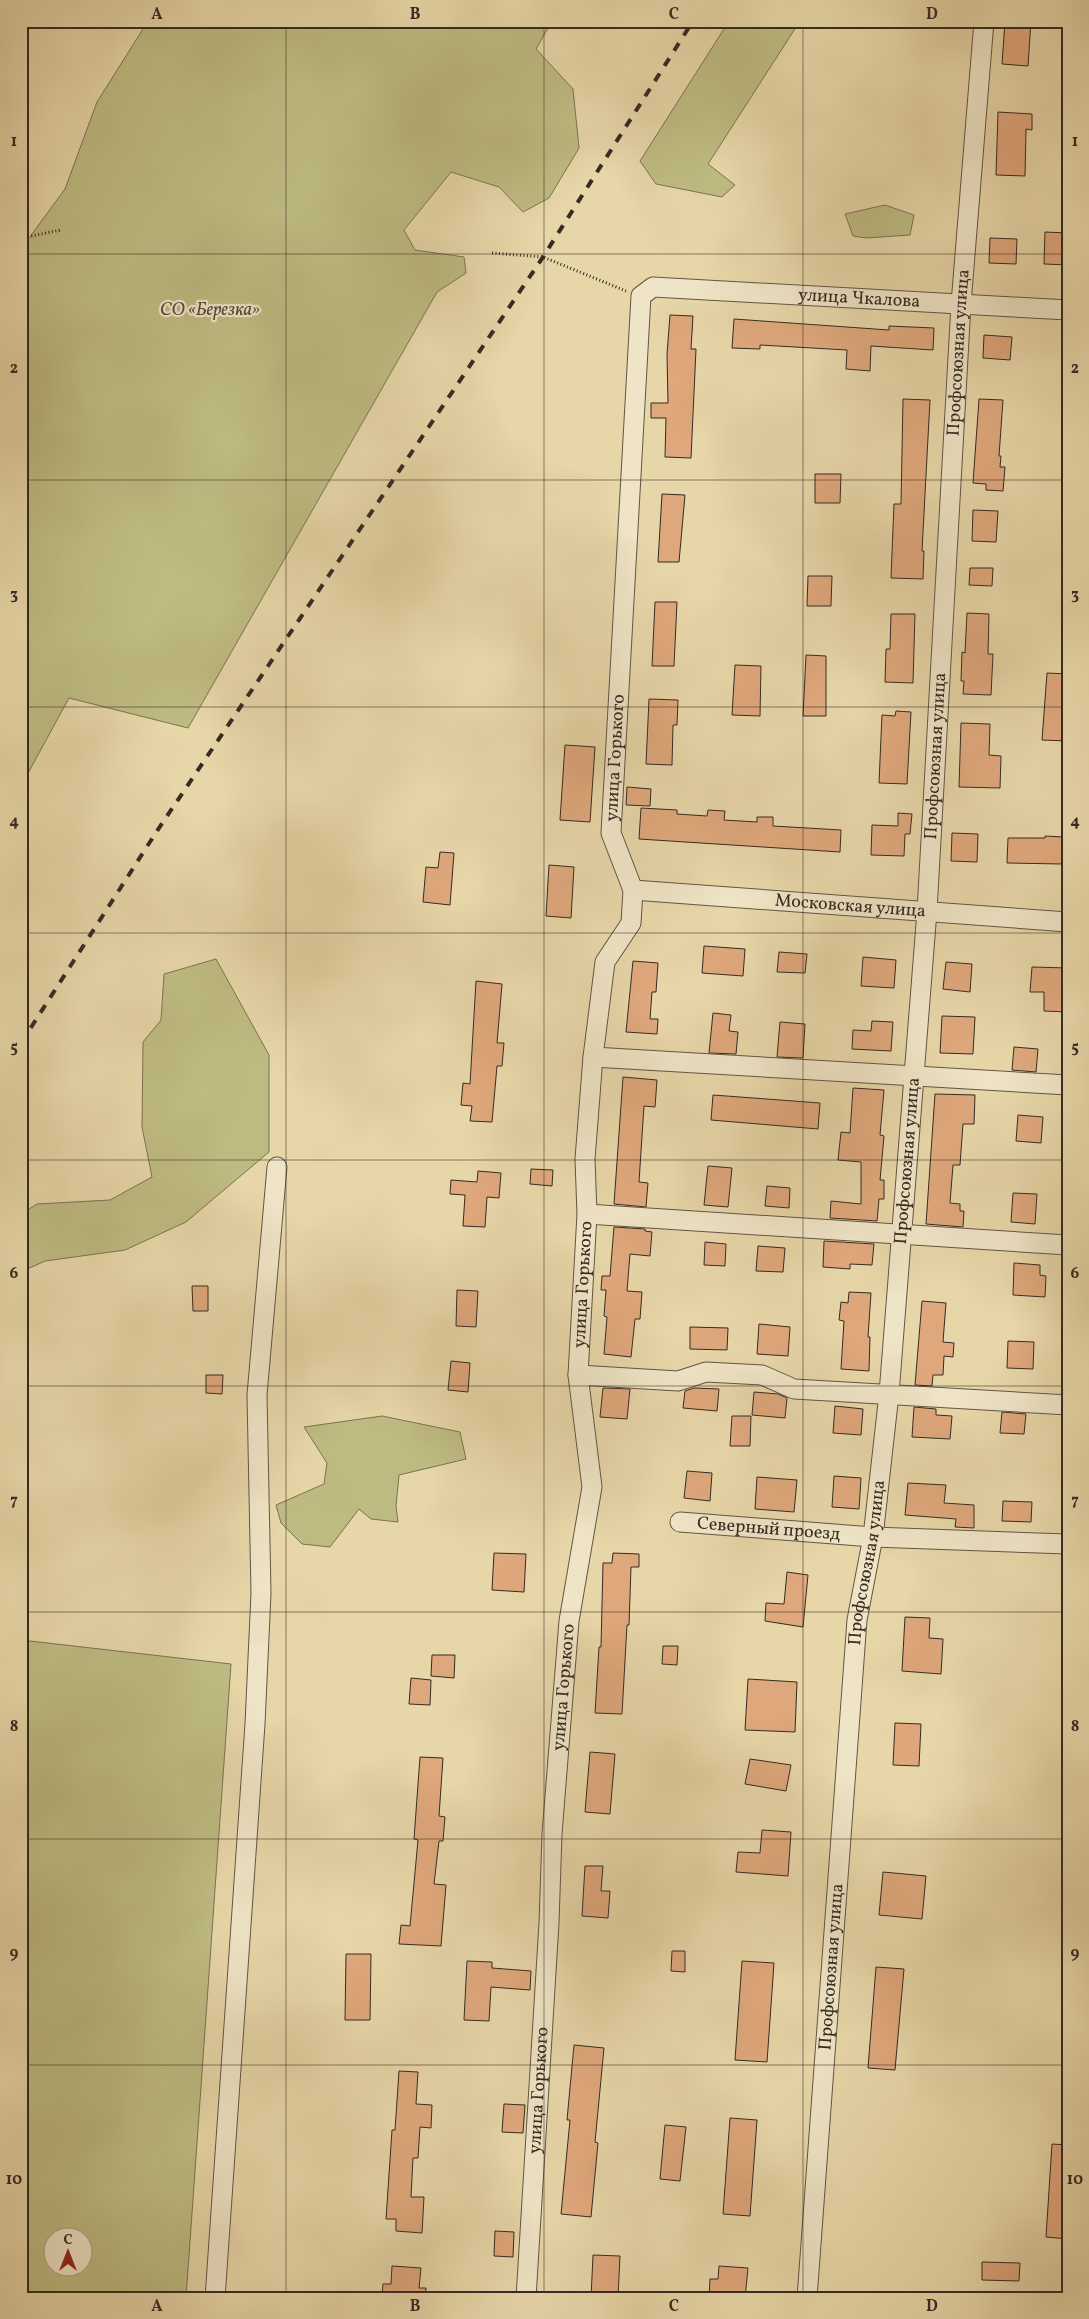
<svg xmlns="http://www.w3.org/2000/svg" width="1089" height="2319" viewBox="0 0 1089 2319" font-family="Vollkorn,serif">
  <rect width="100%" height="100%" fill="#e7d6a8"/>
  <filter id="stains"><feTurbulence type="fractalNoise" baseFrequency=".004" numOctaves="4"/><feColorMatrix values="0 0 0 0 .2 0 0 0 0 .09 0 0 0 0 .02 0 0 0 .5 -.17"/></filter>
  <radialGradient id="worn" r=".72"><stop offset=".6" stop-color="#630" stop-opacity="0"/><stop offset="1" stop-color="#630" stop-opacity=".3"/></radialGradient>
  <g fill="#bebb82" stroke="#7a7352" fill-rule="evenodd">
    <polygon points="148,21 552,21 536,49 573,89 579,148 549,198 523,212 499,187 451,172 404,230 415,250 464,257 466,273 437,292 188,728 69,698 21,786 21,249 65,189 97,102"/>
    <polygon points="729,21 800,21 708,164 735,185 722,197 656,184 640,161"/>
    <polygon points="885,205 914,215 910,235 866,238 853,236 845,214"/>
    <polygon points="216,959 269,1055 269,1152 186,1222 125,1250 45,1261 21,1272 21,1214 37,1204 110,1200 152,1177 142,1127 143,1042 161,1020 164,974"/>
    <polygon points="382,1416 460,1432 466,1459 399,1475 396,1506 398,1522 371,1519 359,1509 330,1547 302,1544 281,1523 276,1505 324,1484 327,1463 304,1427"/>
    <path d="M21 1640 231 1664 186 2298H21ZM82 2236V2266H52V2236Z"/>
  </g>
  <g fill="#dfa77c" stroke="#352b23">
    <polygon points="1005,21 1031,21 1028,66 1002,64"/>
    <polygon points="998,112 1032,114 1032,130 1026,129 1025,176 996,175"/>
    <polygon points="1045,232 1068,233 1068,265 1044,264"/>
    <polygon points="990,238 1017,239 1016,264 989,263"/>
    <polygon points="670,315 693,316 691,349 696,349 691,458 665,457 666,418 651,418 651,403 668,403 667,354"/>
    <polygon points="734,319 889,330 889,326 934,328 933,350 871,346 870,371 846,369 847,350 760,345 760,349 732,348"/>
    <polygon points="984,335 1012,337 1010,360 983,358"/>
    <polygon points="903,399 930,400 922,551 924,551 923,579 891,578 894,504 901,504"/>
    <polygon points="979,399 1003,400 999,456 1001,456 1000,467 1005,467 1003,491 986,490 986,484 973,483"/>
    <polygon points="815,474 841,474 840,503 815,503"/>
    <polygon points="662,494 685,495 679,562 658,562"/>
    <polygon points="973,510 998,511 996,542 972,541"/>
    <polygon points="970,568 993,568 992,586 969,585"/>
    <polygon points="808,576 832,576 831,606 807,606"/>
    <polygon points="655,602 677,602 674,666 652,666"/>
    <polygon points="967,613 989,614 988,654 993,654 991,695 963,694 964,681 961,681 962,652 965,653"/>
    <polygon points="891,614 915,614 913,683 885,682 886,649 890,649"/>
    <polygon points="806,655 826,656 826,716 803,716"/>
    <polygon points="735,665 761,666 760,716 732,715"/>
    <polygon points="1047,673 1068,674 1068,741 1042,740"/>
    <polygon points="649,699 678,700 677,725 673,725 672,765 646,764"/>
    <polygon points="896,711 911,712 907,784 879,783 882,715 895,716"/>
    <polygon points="961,723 990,724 989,755 1001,756 1000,788 959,787"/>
    <polygon points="565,745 595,747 590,822 560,820"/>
    <polygon points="627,787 651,789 650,806 626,805"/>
    <polygon points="641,808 677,810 677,814 707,816 708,810 725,811 724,820 757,822 757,817 773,817 773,826 841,830 840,852 639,839"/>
    <polygon points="898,813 912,814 910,834 905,834 904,856 871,855 872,825 898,826"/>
    <polygon points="952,833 978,834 977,862 951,861"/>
    <polygon points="1045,836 1063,837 1062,864 1007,863 1008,838 1045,838"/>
    <polygon points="440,852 454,853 450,905 423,902 426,867 438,868"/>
    <polygon points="549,865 574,867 571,918 546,916"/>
    <polygon points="704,946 745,949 743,976 702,973"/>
    <polygon points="779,952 807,954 805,973 777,972"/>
    <polygon points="863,957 896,960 894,988 861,986"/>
    <polygon points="633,961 658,963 656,992 652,992 650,1019 658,1019 657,1034 626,1032"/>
    <polygon points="946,962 972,964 970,992 943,989"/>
    <polygon points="1032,967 1068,968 1068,1012 1044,1011 1044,992 1030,992"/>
    <polygon points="476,981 502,984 497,1043 504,1043 502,1066 497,1066 492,1122 470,1121 472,1106 461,1105 463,1083 470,1084"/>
    <polygon points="713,1013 731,1015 729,1031 738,1032 736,1054 709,1053"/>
    <polygon points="942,1016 975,1017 973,1054 940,1053"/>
    <polygon points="872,1021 893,1022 891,1051 852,1049 853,1030 871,1031"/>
    <polygon points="780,1022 805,1024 803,1058 777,1057"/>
    <polygon points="1014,1047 1038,1049 1036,1072 1012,1070"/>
    <polygon points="623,1077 657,1080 655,1107 644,1106 639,1182 648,1183 646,1207 614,1204"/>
    <polygon points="853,1088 884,1090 880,1135 884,1136 880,1180 884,1180 884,1199 879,1199 877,1221 830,1218 831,1201 861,1204 861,1162 838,1160 841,1132 850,1133"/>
    <polygon points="935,1094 975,1095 974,1124 963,1124 960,1165 953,1165 950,1203 960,1204 960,1211 964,1211 963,1227 926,1224"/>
    <polygon points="713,1095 820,1103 818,1129 711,1120"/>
    <polygon points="1018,1115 1043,1117 1041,1143 1016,1141"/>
    <polygon points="708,1166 732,1168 728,1207 704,1205"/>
    <polygon points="531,1169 553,1170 552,1186 530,1184"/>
    <polygon points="478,1171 501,1173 499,1198 487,1197 485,1227 463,1226 465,1195 450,1194 451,1180 477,1182"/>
    <polygon points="767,1186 790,1188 789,1208 765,1206"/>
    <polygon points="1013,1193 1037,1194 1035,1224 1011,1222"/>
    <polygon points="614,1227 645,1229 645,1231 652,1232 650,1256 630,1254 627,1291 642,1292 640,1319 635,1319 631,1357 604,1354 607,1317 604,1316 606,1290 601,1290 602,1276 610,1276"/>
    <polygon points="824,1241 874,1244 872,1265 850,1264 850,1269 823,1267"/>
    <polygon points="705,1242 726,1244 725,1266 704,1265"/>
    <polygon points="758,1246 785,1248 783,1272 756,1271"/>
    <polygon points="1014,1263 1040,1265 1040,1275 1046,1276 1045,1297 1013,1295"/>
    <polygon points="192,1286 208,1286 208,1311 193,1311"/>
    <polygon points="457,1290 478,1291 476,1327 456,1326"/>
    <polygon points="849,1292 871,1293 868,1337 870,1337 869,1371 841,1369 844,1321 839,1320 841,1302 848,1303"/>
    <polygon points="922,1301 946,1303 943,1342 954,1343 953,1357 944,1356 943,1375 933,1375 932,1386 915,1385"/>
    <polygon points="759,1324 790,1327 788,1356 757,1354"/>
    <polygon points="690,1327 728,1328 727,1350 690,1349"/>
    <polygon points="1008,1341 1034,1342 1033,1369 1007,1368"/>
    <polygon points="451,1361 470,1363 468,1392 448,1390"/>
    <polygon points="206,1375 223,1375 222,1394 206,1393"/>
    <polygon points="603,1388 630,1389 627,1419 600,1417"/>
    <polygon points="694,1388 719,1389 717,1411 683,1408 685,1391"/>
    <polygon points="754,1392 778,1394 787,1398 785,1418 752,1415"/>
    <polygon points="835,1406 863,1409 861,1435 833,1433"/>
    <polygon points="914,1407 936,1409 936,1415 952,1416 950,1439 912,1437"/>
    <polygon points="1002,1412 1026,1414 1024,1434 1000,1433"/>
    <polygon points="732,1416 751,1416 750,1446 730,1446"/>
    <polygon points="687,1471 712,1473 710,1501 684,1498"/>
    <polygon points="834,1476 861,1478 859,1509 832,1507"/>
    <polygon points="757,1477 797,1480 794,1512 755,1509"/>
    <polygon points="908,1483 946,1485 944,1503 974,1505 974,1528 955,1527 956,1519 905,1515"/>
    <polygon points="1003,1501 1032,1502 1031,1522 1002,1521"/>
    <polygon points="494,1553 526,1554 524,1592 492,1590"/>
    <polygon points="613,1553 639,1554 639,1567 631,1567 629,1625 627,1625 622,1714 595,1713 599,1647 601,1647 603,1563 612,1563"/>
    <polygon points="787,1572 808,1575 803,1627 765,1621 766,1603 784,1604"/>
    <polygon points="905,1617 930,1618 929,1638 943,1639 941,1674 902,1671"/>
    <polygon points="663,1646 678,1646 677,1665 662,1664"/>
    <polygon points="432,1655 455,1655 454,1678 431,1676"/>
    <polygon points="411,1678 431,1680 430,1705 409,1704"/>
    <polygon points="748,1679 797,1682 795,1732 745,1730"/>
    <polygon points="895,1723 921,1724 919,1766 893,1765"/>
    <polygon points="590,1752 615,1754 610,1814 585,1812"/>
    <polygon points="420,1757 443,1758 439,1816 445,1817 443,1841 439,1841 434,1884 446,1885 441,1946 399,1944 401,1925 410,1926 418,1840 414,1839"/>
    <polygon points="750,1759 791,1765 786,1791 745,1784"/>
    <polygon points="762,1830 791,1832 788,1876 736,1872 738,1852 760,1853"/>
    <polygon points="585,1866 603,1866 601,1891 610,1891 608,1918 582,1916"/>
    <polygon points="883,1872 926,1876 922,1919 879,1915"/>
    <polygon points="672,1951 685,1951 685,1972 671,1971"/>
    <polygon points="346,1954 371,1954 370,2020 345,2020"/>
    <polygon points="467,1961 492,1962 492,1968 531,1971 530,1990 491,1987 489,2021 464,2020"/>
    <polygon points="742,1961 774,1963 767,2062 735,2060"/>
    <polygon points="876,1967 904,1969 895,2070 868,2068"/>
    <polygon points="574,2045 604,2048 595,2142 598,2143 591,2217 561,2214 570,2120 567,2120"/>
    <polygon points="399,2071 418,2072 416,2104 432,2105 431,2128 420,2127 418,2158 413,2158 411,2197 424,2197 422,2233 396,2231 396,2219 386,2219 392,2130 395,2130"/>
    <polygon points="504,2104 525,2105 523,2133 502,2132"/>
    <polygon points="730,2118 757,2120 750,2216 723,2214"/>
    <polygon points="665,2125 686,2127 680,2181 660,2179"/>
    <polygon points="1052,2144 1068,2145 1068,2239 1046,2237"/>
    <polygon points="495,2231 514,2232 513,2257 494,2256"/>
    <polygon points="593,2255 620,2256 618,2298 591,2298"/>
    <polygon points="982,2262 1020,2263 1019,2281 982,2280"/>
    <polygon points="392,2266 421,2268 419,2288 426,2288 425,2298 382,2298 383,2284 391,2284"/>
    <polygon points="719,2266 748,2268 745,2298 709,2298 710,2279 718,2279"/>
  </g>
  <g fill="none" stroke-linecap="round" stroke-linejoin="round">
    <defs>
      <g id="minor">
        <path id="s1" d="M633 890 1068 922"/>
        <polyline points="593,1057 1068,1085"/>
        <polyline points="587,1214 1068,1245"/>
        <polyline points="578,1375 678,1381 706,1372 762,1375 794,1389 1068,1405"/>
        <path id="s2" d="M680 1522 873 1537 1068 1544"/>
        <polyline points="215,2298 255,1724 261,1593 257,1395 277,1167"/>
        <path id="s3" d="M526 2298 549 1923 552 1834 569 1621 592 1487 578 1375 587 1214 585 1159 593 1057 605 962 631 923 633 890 611 833 641 296 653 287 1068 310"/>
        <path id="s4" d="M807 2298 857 1620 873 1537 889 1394 927 911 961 304 984 21"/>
      </g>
    </defs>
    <use href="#minor" stroke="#625644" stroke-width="21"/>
    <g stroke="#352b23" stroke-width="3" stroke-dasharray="1 2.5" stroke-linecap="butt">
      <polyline points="21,238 61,230"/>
      <polyline points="492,253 543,257 626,291"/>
    </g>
    <use href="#minor" stroke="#efe4c6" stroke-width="19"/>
    <polyline stroke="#352b23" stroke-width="4" stroke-dasharray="9 9" stroke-linecap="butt" points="21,1043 157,831 543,257 693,21"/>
  </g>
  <path fill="none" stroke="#352b23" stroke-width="1" stroke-opacity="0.55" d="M286 21V2298M544 21V2298M803 21V2298M21 254H1068M21 480H1068M21 707H1068M21 933H1068M21 1160H1068M21 1386H1068M21 1612H1068M21 1839H1068M21 2065H1068"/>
  <g text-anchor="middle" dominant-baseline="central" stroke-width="4.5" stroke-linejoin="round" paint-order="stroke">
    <g font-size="18" fill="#352b23" stroke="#efe4c6">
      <text stroke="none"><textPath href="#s3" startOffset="2242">улица Чкалова</textPath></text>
      <text stroke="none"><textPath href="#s4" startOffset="1952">Профсоюзная улица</textPath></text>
      <text stroke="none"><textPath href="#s4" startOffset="1548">Профсоюзная улица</textPath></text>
      <text stroke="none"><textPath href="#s3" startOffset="1558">улица Горького</textPath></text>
      <text stroke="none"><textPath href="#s1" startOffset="218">Московская улица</textPath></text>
      <text stroke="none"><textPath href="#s4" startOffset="1142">Профсоюзная улица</textPath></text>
      <text stroke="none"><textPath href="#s3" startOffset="1018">улица Горького</textPath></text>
      <text stroke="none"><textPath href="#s2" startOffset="89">Северный проезд</textPath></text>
      <text stroke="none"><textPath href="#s4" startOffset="738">Профсоюзная улица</textPath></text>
      <text stroke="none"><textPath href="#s3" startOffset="612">улица Горького</textPath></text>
      <text stroke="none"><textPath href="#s4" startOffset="332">Профсоюзная улица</textPath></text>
      <text stroke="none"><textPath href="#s3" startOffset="208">улица Горького</textPath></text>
    </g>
    <g font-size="18" font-style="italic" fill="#504836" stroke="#efe4c6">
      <text x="210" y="310">СО «Березка»</text>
    </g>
  </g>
  <rect width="1089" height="2319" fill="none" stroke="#e7d6a8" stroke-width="55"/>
  <g transform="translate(68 2252)"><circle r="24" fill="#efe4c6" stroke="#a59a85"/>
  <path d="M0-4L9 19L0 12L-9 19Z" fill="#8f2418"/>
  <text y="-8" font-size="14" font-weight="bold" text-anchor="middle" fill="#352b23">С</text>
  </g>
  <rect x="28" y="28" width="1034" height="2264" fill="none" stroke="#352b23" stroke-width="2"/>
  <g font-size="16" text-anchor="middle" font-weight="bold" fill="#352b23">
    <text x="157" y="19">A</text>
    <text x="415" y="19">B</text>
    <text x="674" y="19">C</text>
    <text x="932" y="19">D</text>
    <text x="14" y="146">1</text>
    <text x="1075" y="146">1</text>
    <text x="14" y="373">2</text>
    <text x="1075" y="373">2</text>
    <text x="14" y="599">3</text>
    <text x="1075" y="599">3</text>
    <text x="14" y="826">4</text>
    <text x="1075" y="826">4</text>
    <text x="14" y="1052">5</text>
    <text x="1075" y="1052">5</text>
    <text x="14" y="1278">6</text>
    <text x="1075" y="1278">6</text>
    <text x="14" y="1505">7</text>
    <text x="1075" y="1505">7</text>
    <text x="14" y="1731">8</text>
    <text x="1075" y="1731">8</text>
    <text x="14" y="1958">9</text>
    <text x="1075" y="1958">9</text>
    <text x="14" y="2184">10</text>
    <text x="1075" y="2184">10</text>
    <text x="157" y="2311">A</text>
    <text x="415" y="2311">B</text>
    <text x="674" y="2311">C</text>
    <text x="932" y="2311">D</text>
  </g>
  <rect width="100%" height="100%" filter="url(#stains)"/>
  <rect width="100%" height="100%" fill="url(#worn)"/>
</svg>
